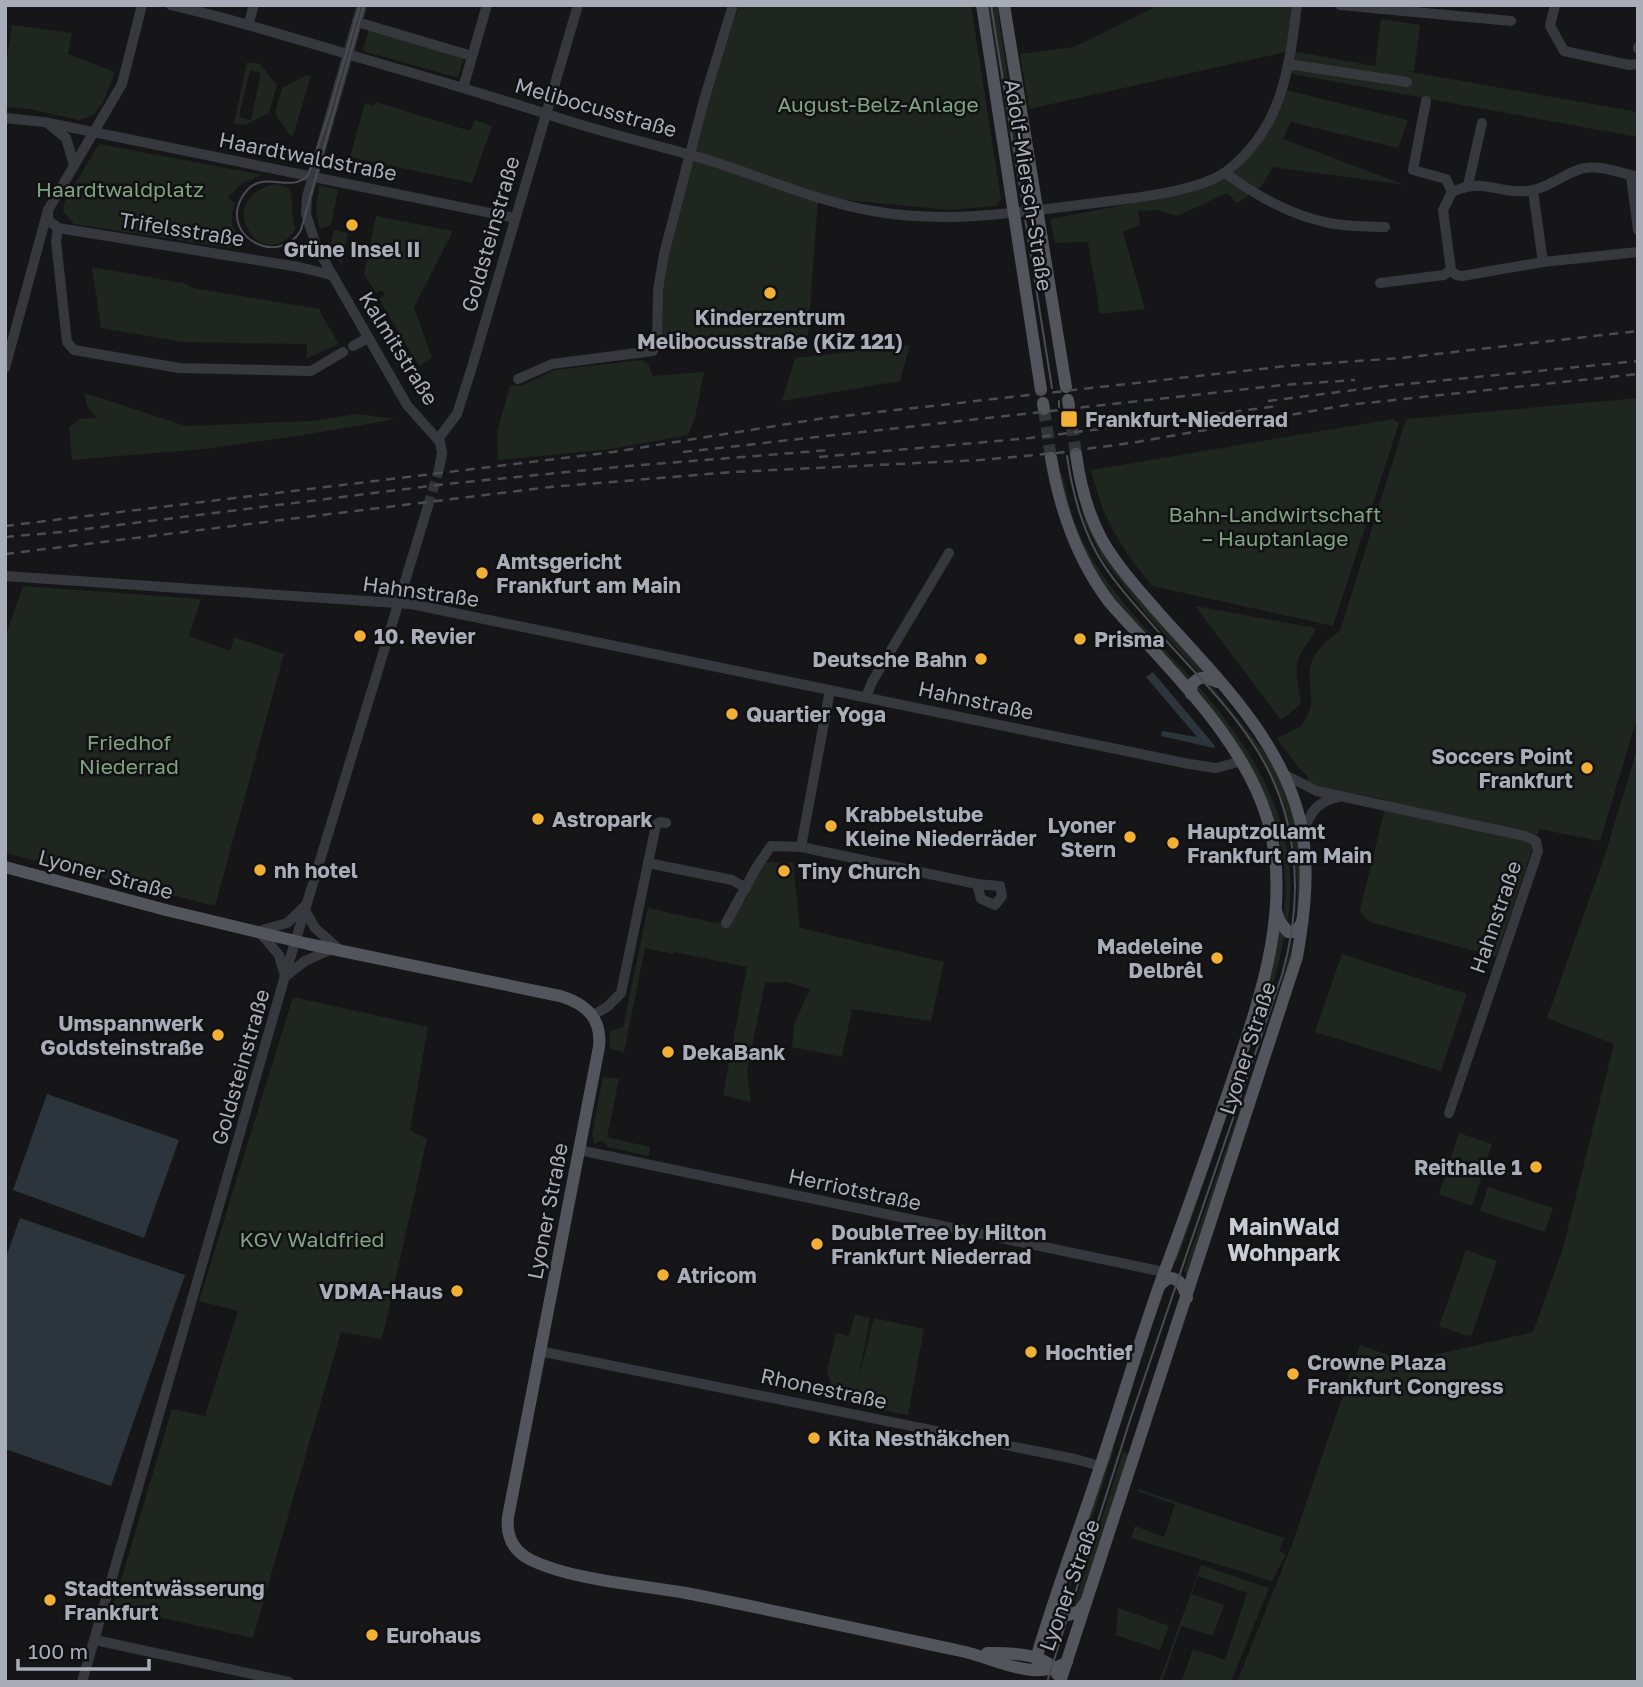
<svg xmlns="http://www.w3.org/2000/svg" width="1643" height="1687" viewBox="0 0 1643 1687" font-family="'Golos Text',sans-serif">
  <rect width="100%" height="100%" fill="#161618"/>
  <g fill="#1e261f" fill-rule="evenodd">
    <polygon points="739,5 971,5 1001,199 996,206 948,210 818,197 808,336 657,342 664,254 690,155"/>
    <polygon points="988,5 997,5 1010,91 1003,92"/>
    <polygon points="1159,5 1296,5 1291,51 1375,66 1381,19 1420,25 1414,71 1405,71 1638,112 1638,137 1287,73 1290,51 1029,109 1020,54 1074,47"/>
    <polygon points="12,25 72,33 68,54 115,72 103,103 95,113 88,117 79,120 30,109 5,107 5,70"/>
    <polygon points="369,29 464,56 458,78 363,51"/>
    <path d="M247 62 260 64 277 85 269 113 245 125 234 123ZM250 70 261 73 251 120 239 117Z"/>
    <polygon points="307,75 311,76 293,136 290,135 275,114 282,88"/>
    <polygon points="1286,90 1408,120 1398,148 1291,122 1283,139 1405,185 1273,167 1261,187 1237,203 1227,193 1177,216 1158,210 1138,211 1140,225 1123,232 1145,309 1100,314 1088,242 1055,243 1050,219 1161,198 1225,173 1271,120"/>
    <polygon points="1011,95 1027,195 1020,196 1003,96"/>
    <polygon points="376,102 470,131 475,120 492,126 472,183 350,157 365,103 374,106"/>
    <path d="M99 144 262 175 242 183 228 198 235 203C233 209 231 215 232 222 235 237 247 235 230 248L74 224 63 211 65 201Z"/>
    <path d="M275 184 289 188C295 202 289 214 296 229 262 278 210 198 275 184Z"/>
    <polygon points="319,185 338,190 331,225 320,229 316,210"/>
    <polygon points="376,216 453,231 414,307 432,358 419,366 379,299 385,295 382,290 376,293 364,274"/>
    <polygon points="334,230 348,233 341,265 330,246"/>
    <polygon points="92,267 183,283 193,288 320,309 320,312 339,344 307,358 307,344 184,342 101,328"/>
    <polygon points="910,345 900,381 782,401 795,358"/>
    <polygon points="642,360 648,364 653,376 704,372 695,418 688,435 611,449 498,460 497,432 510,386 523,385 555,370"/>
    <polygon points="85,393 186,426 313,421 357,414 396,419 304,435 205,449 72,460 69,428 79,419 96,418 87,406"/>
    <path d="M1638 398V471L1635 479 1638 478V715L1600 841 1539 829 1496 957 1370 922 1361 914 1360 910 1387 800 1325 788 1308 782V777L1298 767 1277 738C1285 734 1297 730 1302 724 1328 692 1284 669 1340 631L1406 419Z"/>
    <path d="M1393 419 1399 423 1333 626 1152 586C1120 546 1103 521 1091 470Z"/>
    <polygon points="1073,470 1089,522 1209,676 1199,673 1146,614 1102,558 1085,523"/>
    <path d="M1058 473H1062C1067 494 1070 515 1080 535 1104 589 1151 633 1190 677L1187 683C1152 644 1113 607 1089 560 1075 533 1067 503 1058 473Z"/>
    <polygon points="23,586 201,599 189,636 230,651 234,637 284,654 215,906 5,853 5,637"/>
    <path d="M1195 606 1316 628C1313 639 1306 644 1301 653 1292 670 1299 686 1301 704L1281 720Z"/>
    <path d="M1206 683 1211 685 1273 763 1291 806 1299 839 1302 878 1296 926C1304 823 1275 758 1206 683Z"/>
    <path d="M1198 686C1256 752 1304 832 1287 924L1284 919C1286 889 1287 860 1276 832L1196 691Z"/>
    <polygon points="1638,746 1638,1682 1237,1682 1291,1547 1360,1345 1414,1364 1421,1358 1533,1332 1563,1248 1614,1044 1547,1018 1605,855"/>
    <polygon points="760,862 793,863 800,928 944,962 931,1021 852,1009 842,1057 792,1047 794,1024 810,989 786,982 765,983 747,1071 751,1102 723,1095 747,967 674,952 673,954 645,948 624,1052 610,1049 610,1031 623,1027 648,908 711,922 731,923 749,892"/>
    <polygon points="1278,930 1285,934 1276,974 1177,1261 1173,1259"/>
    <polygon points="1294,936 1292,958 1189,1278 1184,1271 1276,1003"/>
    <polygon points="1342,954 1467,994 1441,1071 1315,1032"/>
    <polygon points="293,997 428,1027 410,1130 427,1139 382,1339 341,1332 253,1638 113,1607 172,1409 205,1416 238,1311 199,1301"/>
    <polygon points="603,1077 619,1079 607,1137 650,1147 649,1156 608,1147 602,1140 594,1144 592,1135"/>
    <polygon points="1459,1133 1492,1144 1472,1206 1439,1194"/>
    <polygon points="1488,1187 1553,1208 1545,1232 1480,1211"/>
    <polygon points="1466,1250 1497,1261 1471,1337 1439,1326"/>
    <polygon points="855,1314 870,1318 858,1380 874,1318 924,1329 908,1415 838,1401 827,1372 836,1333 849,1336"/>
    <polygon points="1110,1448 1114,1449 1064,1607 1063,1601 1082,1545 1083,1529"/>
    <polygon points="1123,1452 1130,1455 1079,1607 1072,1612"/>
    <polygon points="1138,1489 1284,1538 1279,1551 1286,1554 1272,1581 1131,1538 1135,1526 1164,1537 1175,1504 1137,1491"/>
    <polygon points="1201,1565 1269,1588 1231,1682 1185,1682 1182,1681 1193,1649 1225,1660 1247,1593 1198,1576 1192,1594 1224,1605 1213,1636 1181,1626 1162,1682 1159,1682"/>
    <polygon points="1118,1608 1169,1626 1160,1650 1116,1635"/>
  </g>
  <g fill="#2c353c">
    <polygon points="1153,672 1215,746 1214,748 1161,736 1162,731 1197,737 1146,677"/>
    <polygon points="47,1094 179,1140 144,1238 13,1190"/>
    <polygon points="20,1218 185,1275 111,1486 5,1449 5,1260"/>
  </g>
  <g fill="none" stroke-linecap="round" stroke-linejoin="round">
    <polyline stroke="#333438" stroke-width="10" stroke-dasharray="10 5" stroke-linecap="butt" points="428,506 439,469"/>
    <g stroke="#333438" stroke-width="12" stroke-dasharray="12 6" stroke-linecap="butt">
      <polyline points="1069,406 1076,454"/>
      <polyline points="1044,409 1051,458"/>
    </g>
    <g stroke="#37383d" stroke-width="10">
      <path d="M171 5C242 21 311 44 381 64 441 81 500 99 559 118 608 134 658 145 708 160 762 177 816 201 873 211 950 225 1027 211 1103 202 1136 198 1200 191 1227 171 1282 128 1289 70 1297 5"/>
      <polyline points="362,5 307,197 306,214 317,248 407,405 440,442 442,453 439,469"/>
      <polyline points="1340,5 1511,21"/>
      <polyline points="1555,5 1550,26 1564,51 1629,65 1638,64"/>
      <polyline points="357,22 472,56"/>
      <polyline points="248,25 254,5"/>
      <polyline points="1638,47 1638,49"/>
      <polyline points="1288,64 1407,82"/>
      <polyline points="463,88 487,5"/>
      <polyline points="1426,101 1413,170 1446,179 1452,192"/>
      <polyline points="5,118 44,122 515,218"/>
      <polyline points="50,125 66,138 74,165"/>
      <path d="M1225 173C1257 196 1290 215 1329 223 1347 227 1367 226 1385 227"/>
      <polyline points="1631,176 1638,230"/>
      <polyline points="1468,185 1482,123"/>
      <polyline points="1533,191 1543,262"/>
      <polyline points="48,210 48,220 58,228 299,267 331,275"/>
      <polyline points="58,228 56,241 67,342 74,350 179,368 311,371 343,352"/>
      <path d="M1451 270 1443 210 1452 192C1486 177 1496 194 1527 191 1547 189 1560 176 1578 170 1595 163 1621 173 1638 177"/>
      <polyline points="1380,283 1444,275 1451,270 1456,275 1462,276 1543,262 1638,252"/>
      <polyline points="353,346 368,338"/>
      <polyline points="5,368 48,210 122,84 142,5"/>
      <polyline points="518,379 552,364 653,351 657,342 658,290 664,254 704,100 733,5"/>
      <polyline points="438,439 457,414 472,367 578,5"/>
      <polyline points="5,576 411,604 1189,764 1216,768 1242,761"/>
      <polyline points="866,697 872,682 949,553"/>
      <polyline points="1283,774 1317,791 1525,836 1536,841 1538,851 1449,1113"/>
      <path d="M1304 833C1308 814 1318 800 1339 797"/>
      <polyline points="801,847 977,884"/>
      <polyline points="648,863 732,880 746,888"/>
      <polygon points="977,884 1000,886 1002,896 995,905 981,899"/>
      <polyline points="306,912 315,928 340,950"/>
      <polyline points="726,923 756,868 771,846 801,847 830,690"/>
      <polyline points="259,931 287,923 307,904"/>
      <polyline points="260,933 279,955 284,973"/>
      <polyline points="286,976 305,961 332,949"/>
      <polyline points="593,1015 607,1007 621,993 656,825 660,822 666,823"/>
      <polyline points="579,1150 1164,1272"/>
      <polyline points="539,1351 1075,1459 1100,1466"/>
      <polyline points="95,1640 289,1682"/>
      <polyline points="82,1682 289,962 428,506"/>
    </g>
    <g stroke="#53555c" stroke-width="12">
      <polyline points="982,5 1041,390"/>
      <polyline points="1004,5 1066,387"/>
      <polyline points="1068,400 1069,406"/>
      <polyline points="1043,403 1044,409"/>
      <path d="M1191 694 1192 684C1200 675 1207 677 1217 682"/>
      <path d="M5 867 166 910 308 944 560 996C587 1004 602 1019 599 1047L508 1517C506 1536 513 1551 531 1560 572 1580 640 1585 686 1593 778 1611 870 1632 961 1651 995 1658 1035 1683 1067 1662"/>
      <path d="M1276 911 1280 922 1288 932C1296 933 1300 928 1302 921"/>
      <path d="M1160 1285 1168 1278C1180 1277 1184 1288 1187 1298"/>
      <polyline points="1060,1595 1061,1609 1069,1615 1079,1611 1085,1603"/>
      <path d="M987 1653C1007 1653 1048 1652 1057 1674"/>
      <path d="M1036 1659C1055 1594 1079 1531 1100 1467 1122 1402 1141 1335 1165 1270 1187 1212 1207 1154 1227 1096 1256 1009 1294 913 1268 821 1244 738 1166 666 1110 603 1077 560 1060 510 1051 458"/>
      <path d="M1060 1682 1297 957C1305 912 1310 865 1300 820 1280 737 1212 673 1157 611 1138 589 1117 566 1102 540 1088 514 1080 484 1076 454"/>
    </g>
    <g stroke="#4a4c52" stroke-width="2">
      <path d="M360 5 327 120 308 175C290 196 259 164 241 199 221 238 280 267 301 230L364 5"/>
      <polyline points="991,5 1052,388"/>
      <polyline points="1059,401 1059,407"/>
      <path d="M1047 1682 1130 1420 1282 975C1305 895 1299 811 1251 741 1226 703 1192 670 1162 636 1139 609 1113 583 1096 552 1080 522 1072 490 1067 456"/>
    </g>
    <g stroke="#4a4c52" stroke-width="2.5" stroke-dasharray="9 7" stroke-linecap="butt">
      <polyline points="1268,401 1386,386 1638,361"/>
      <polyline points="683,452 1283,385 1355,380"/>
      <polyline points="819,457 1030,438 1278,406"/>
      <polyline points="5,526 613,452 825,418 1287,366 1401,358 1638,331"/>
      <polyline points="5,537 62,532 446,484 628,466 830,450"/>
      <polyline points="5,554 550,487 733,472 980,460 1057,453 1137,442 1347,405 1638,374"/>
    </g>
  </g>
  <g fill="#f2b134" stroke="#111113" stroke-width="2.5">
    <circle cx="352" cy="225" r="7"/>
    <circle cx="770" cy="293" r="7"/>
    <rect x="1060" y="410" width="18" height="18" rx="3.5"/>
    <circle cx="482" cy="573" r="7"/>
    <circle cx="360" cy="636" r="7"/>
    <circle cx="1080" cy="639" r="7"/>
    <circle cx="981" cy="659" r="7"/>
    <circle cx="732" cy="714" r="7"/>
    <circle cx="1587" cy="768" r="7"/>
    <circle cx="538" cy="819" r="7"/>
    <circle cx="831" cy="826" r="7"/>
    <circle cx="1130" cy="837" r="7"/>
    <circle cx="1173" cy="843" r="7"/>
    <circle cx="260" cy="870" r="7"/>
    <circle cx="784" cy="871" r="7"/>
    <circle cx="1217" cy="958" r="7"/>
    <circle cx="218" cy="1035" r="7"/>
    <circle cx="668" cy="1052" r="7"/>
    <circle cx="1536" cy="1167" r="7"/>
    <circle cx="817" cy="1244" r="7"/>
    <circle cx="663" cy="1275" r="7"/>
    <circle cx="457" cy="1291" r="7"/>
    <circle cx="1031" cy="1352" r="7"/>
    <circle cx="1293" cy="1374" r="7"/>
    <circle cx="814" cy="1438" r="7"/>
    <circle cx="50" cy="1600" r="7"/>
    <circle cx="372" cy="1635" r="7"/>
  </g>
  <g text-anchor="middle" dominant-baseline="central" stroke-width="5" stroke-linejoin="round" paint-order="stroke">
    <g font-size="21" fill="#7fa381" stroke="#111113">
      <text x="878" y="104">August-Belz-Anlage</text>
      <text x="120" y="189">Haardtwaldplatz</text>
      <text x="1275" y="514">Bahn-Landwirtschaft<tspan x="1275" dy="24">– Hauptanlage</tspan></text>
      <text x="129" y="742">Friedhof<tspan x="129" dy="24">Niederrad</tspan></text>
      <text x="312" y="1239">KGV Waldfried</text>
    </g>
    <g font-size="21" fill="#a8adb8" stroke="#111113">
      <text transform="translate(596 107) rotate(16)">Melibocusstraße</text>
      <text transform="translate(308 156) rotate(11)">Haardtwaldstraße</text>
      <text transform="translate(1029 185) rotate(81)">Adolf-Miersch-Straße</text>
      <text transform="translate(182 229) rotate(9)">Trifelsstraße</text>
      <text transform="translate(490 234) rotate(-74)">Goldsteinstraße</text>
      <text transform="translate(399 348) rotate(58)">Kalmitstraße</text>
      <text transform="translate(421 591) rotate(8)">Hahnstraße</text>
      <text transform="translate(976 700) rotate(12)">Hahnstraße</text>
      <text transform="translate(106 874) rotate(15)">Lyoner Straße</text>
      <text transform="translate(1495 917) rotate(-71)">Hahnstraße</text>
      <text transform="translate(1247 1048) rotate(-72)">Lyoner Straße</text>
      <text transform="translate(240 1067) rotate(-74)">Goldsteinstraße</text>
      <text transform="translate(855 1189) rotate(12)">Herriotstraße</text>
      <text transform="translate(547 1211) rotate(-79)">Lyoner Straße</text>
      <text transform="translate(824 1388) rotate(12)">Rhonestraße</text>
      <text transform="translate(1069 1585) rotate(-70)">Lyoner Straße</text>
    </g>
    <g font-size="21" font-weight="bold" fill="#a8adb8" stroke="#111113" text-anchor="start">
      <text x="352" y="249" text-anchor="middle">Grüne Insel II</text>
      <text x="770" y="317" text-anchor="middle">Kinderzentrum<tspan x="770" dy="24">Melibocusstraße (KiZ 121)</tspan></text>
      <text x="1085" y="419">Frankfurt-Niederrad</text>
      <text x="496" y="561">Amtsgericht<tspan x="496" dy="24">Frankfurt am Main</tspan></text>
      <text x="374" y="636">10. Revier</text>
      <text x="1094" y="639">Prisma</text>
      <text x="967" y="659" text-anchor="end">Deutsche Bahn</text>
      <text x="746" y="714">Quartier Yoga</text>
      <text x="1573" y="756" text-anchor="end">Soccers Point<tspan x="1573" dy="24">Frankfurt</tspan></text>
      <text x="845" y="814">Krabbelstube<tspan x="845" dy="24">Kleine Niederräder</tspan></text>
      <text x="552" y="819">Astropark</text>
      <text x="1116" y="825" text-anchor="end">Lyoner<tspan x="1116" dy="24">Stern</tspan></text>
      <text x="1187" y="831">Hauptzollamt<tspan x="1187" dy="24">Frankfurt am Main</tspan></text>
      <text x="274" y="870">nh hotel</text>
      <text x="798" y="871">Tiny Church</text>
      <text x="1203" y="946" text-anchor="end">Madeleine<tspan x="1203" dy="24">Delbrêl</tspan></text>
      <text x="204" y="1023" text-anchor="end">Umspannwerk<tspan x="204" dy="24">Goldsteinstraße</tspan></text>
      <text x="682" y="1052">DekaBank</text>
      <text x="1522" y="1167" text-anchor="end">Reithalle 1</text>
      <text x="831" y="1232">DoubleTree by Hilton<tspan x="831" dy="24">Frankfurt Niederrad</tspan></text>
      <text x="677" y="1275">Atricom</text>
      <text x="443" y="1291" text-anchor="end">VDMA-Haus</text>
      <text x="1045" y="1352">Hochtief</text>
      <text x="1307" y="1362">Crowne Plaza<tspan x="1307" dy="24">Frankfurt Congress</tspan></text>
      <text x="828" y="1438">Kita Nesthäkchen</text>
      <text x="64" y="1588">Stadtentwässerung<tspan x="64" dy="24">Frankfurt</tspan></text>
      <text x="386" y="1635">Eurohaus</text>
    </g>
    <g font-size="23" font-weight="bold" fill="#c9ccd4" stroke="#111113">
      <text x="1284" y="1226">MainWald<tspan x="1284" dy="26">Wohnpark</tspan></text>
    </g>
  </g>
  <rect width="1643" height="1687" fill="none" stroke="#a8adb8" stroke-width="14"/>
  <path d="M18 1659v10h131v-10" fill="none" stroke="#a8adb8" stroke-width="3.5"/>
  <text x="28" y="1659" font-size="21" fill="#a8adb8" stroke="#111113" stroke-width="5" paint-order="stroke">100 m</text>
</svg>
